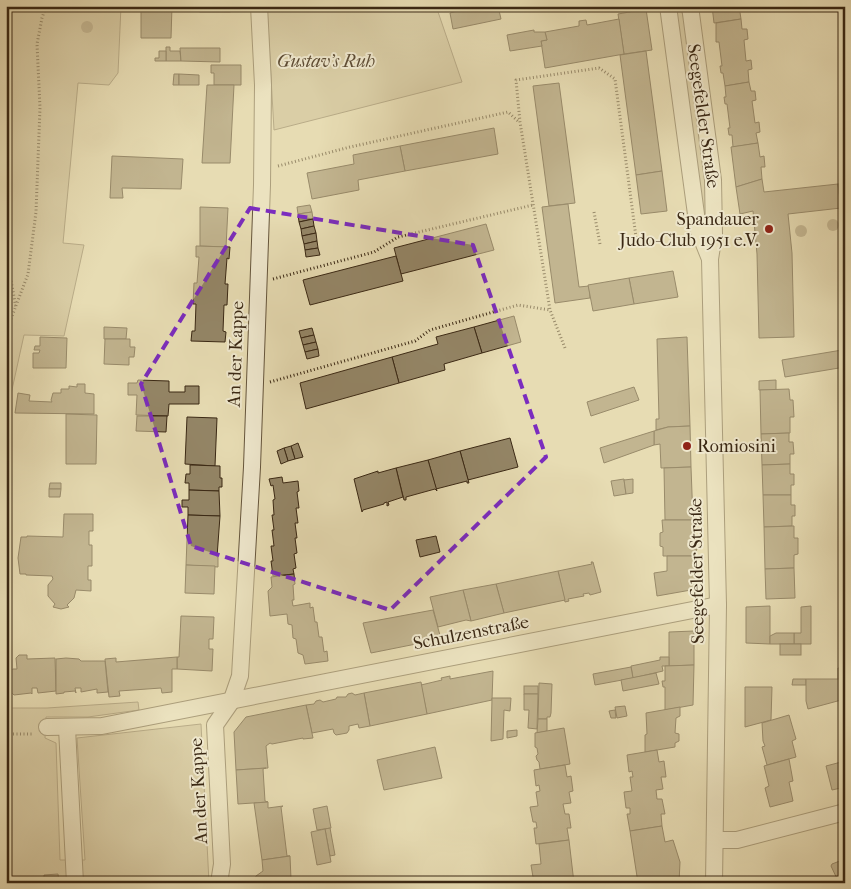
<svg xmlns="http://www.w3.org/2000/svg" width="851" height="889" viewBox="0 0 851 889" font-family="'IM FELL French Canon',serif">
  <rect width="100%" height="100%" fill="#e7dcb3"/>
  <filter id="stains"><feTurbulence type="fractalNoise" baseFrequency=".004" numOctaves="4"/><feColorMatrix values="0 0 0 0 .2 0 0 0 0 .09 0 0 0 0 .02 0 0 0 .5 -.17"/></filter>
  <radialGradient id="worn" r=".72"><stop offset=".6" stop-color="#630" stop-opacity="0"/><stop offset="1" stop-color="#630" stop-opacity=".3"/></radialGradient>
  <g fill="#cabd98" stroke="#827256">
    <polygon points="6,6 121,6 118,73 109,85 78,83 63,243 84,245 64,336 24,335 6,417"/>
    <polygon points="267,6 436,6 462,82 274,130"/>
    <polygon points="675,6 680,6 685,22 705,157 706,222 705,222"/>
    <polygon points="138,702 139,710 88,717 46,717 45,738 56,743 60,860 85,860 77,738 201,724 209,883 6,883 6,708 47,708"/>
  </g>
  <g fill="#948667" stroke="#3a2814">
    <polygon points="141,6 172,6 171,38 141,38"/>
    <rect x="200" y="6" width="30" height="6"/>
    <polygon points="456,6 498,6 501,19 453,29 450,13 457,11"/>
    <polygon points="712,6 739,6 741,19 714,23"/>
    <polygon points="646,9 652,50 624,54 618,14"/>
    <polygon points="619,19 624,54 545,68 541,41 547,40 545,32 579,26 579,21 586,20 587,25"/>
    <polygon points="741,19 742,29 747,29 748,39 744,40 746,61 751,60 752,69 748,70 749,82 725,86 723,73 721,73 720,66 722,66 719,42 716,42 716,23"/>
    <polygon points="534,30 534,32 545,32 547,40 541,41 542,46 510,51 507,35"/>
    <polygon points="166,47 170,47 170,51 180,51 181,61 166,61"/>
    <polygon points="180,48 220,48 220,62 181,61"/>
    <polygon points="159,51 166,51 166,61 155,61 155,58 159,58"/>
    <polygon points="646,51 662,171 636,175 620,55"/>
    <polygon points="211,65 241,65 241,85 214,85 214,73 211,73"/>
    <polygon points="174,74 179,74 179,85 173,85"/>
    <polygon points="179,74 199,75 199,85 179,85"/>
    <polygon points="749,82 751,91 755,91 756,100 752,101 755,123 759,122 760,132 756,133 758,143 733,147 732,135 729,135 728,128 730,128 727,104 725,104 724,97 726,97 725,86"/>
    <polygon points="559,83 575,203 549,206 533,86"/>
    <polygon points="207,85 234,85 230,163 202,163"/>
    <polygon points="494,128 498,154 405,171 400,146"/>
    <polygon points="758,143 760,157 764,156 765,167 761,167 762,179 736,187 731,147"/>
    <polygon points="400,146 405,171 358,180 359,190 312,199 307,173 354,164 353,155"/>
    <polygon points="112,156 183,159 181,189 122,188 123,198 110,198"/>
    <polygon points="662,171 667,211 641,214 636,175"/>
    <polygon points="762,179 764,192 838,184 841,208 788,214 792,253 794,337 759,338 757,254 753,211 740,214 736,187"/>
    <polygon points="845,183 845,201 840,201 838,184"/>
    <polygon points="568,204 579,287 589,286 590,298 555,303 542,207"/>
    <polygon points="310,205 312,212 298,214 297,207"/>
    <polygon points="200,207 228,208 226,247 200,246"/>
    <polygon points="312,212 313,219 299,222 298,214"/>
    <polygon points="313,219 314,226 301,229 299,222"/>
    <polygon points="486,224 494,250 401,274 394,248"/>
    <polygon points="314,226 316,233 302,236 301,229"/>
    <polygon points="316,233 317,241 304,244 302,236"/>
    <polygon points="317,241 318,248 305,250 304,244"/>
    <polygon points="196,246 230,247 229,259 227,258 225,284 228,284 227,305 224,305 223,331 226,332 225,342 191,341 192,331 195,331 196,304 193,304 194,283 197,283 199,257 196,257"/>
    <polygon points="318,248 320,255 306,257 305,250"/>
    <polygon points="396,256 403,281 310,305 303,280"/>
    <polygon points="673,271 678,297 634,304 629,278"/>
    <polygon points="629,278 634,304 593,311 588,285"/>
    <polygon points="514,316 521,342 482,353 474,327"/>
    <polygon points="104,327 127,328 126,339 104,339"/>
    <polygon points="474,327 482,353 444,364 445,370 399,383 392,357 438,344 436,337"/>
    <polygon points="312,328 314,335 301,338 299,331"/>
    <polygon points="314,335 316,342 303,345 301,338"/>
    <polygon points="40,337 67,338 66,368 33,368 33,353 39,353 40,350 34,350 35,346 40,346"/>
    <polygon points="687,337 690,426 668,427 656,430 656,419 659,419 657,339"/>
    <polygon points="105,339 130,339 130,347 135,347 134,357 129,357 129,365 104,364"/>
    <polygon points="316,342 318,349 305,352 303,345"/>
    <polygon points="318,349 319,356 307,359 305,352"/>
    <polygon points="842,350 845,367 785,377 782,360"/>
    <polygon points="392,357 399,383 306,409 300,383"/>
    <polygon points="138,380 169,381 169,392 185,392 185,386 199,386 199,404 169,404 168,416 136,415 137,395 128,395 128,383 137,383"/>
    <polygon points="776,380 776,390 759,390 759,381"/>
    <polygon points="77,384 85,384 85,393 94,394 94,414 15,413 18,393 30,395 29,401 52,402 51,400 53,393 61,393 61,389 69,389 69,386 77,387"/>
    <polygon points="634,387 639,400 591,416 587,402"/>
    <polygon points="789,389 790,400 793,400 794,417 790,417 790,433 761,434 760,390"/>
    <polygon points="66,414 97,415 96,464 66,464"/>
    <polygon points="137,416 167,416 166,432 136,431"/>
    <polygon points="187,417 217,418 215,466 185,464"/>
    <polygon points="690,426 691,467 661,468 660,444 654,445 654,431 668,427"/>
    <polygon points="654,431 654,445 604,463 600,448"/>
    <polygon points="789,433 789,442 793,442 794,454 790,454 790,464 762,465 761,434"/>
    <polygon points="510,438 518,467 468,480 460,451"/>
    <polygon points="298,443 303,457 295,459 291,446"/>
    <polygon points="291,446 295,459 288,461 284,448"/>
    <polygon points="284,448 288,461 281,464 277,451"/>
    <polygon points="460,451 469,483 467,483 467,481 436,489 428,460"/>
    <polygon points="428,460 437,491 435,489 406,497 406,500 404,500 396,468"/>
    <polygon points="790,464 790,474 794,474 794,485 791,485 791,495 763,495 762,465"/>
    <polygon points="190,465 220,466 220,478 222,478 222,487 219,487 219,491 189,490 189,483 185,483 186,474 190,474"/>
    <polygon points="691,467 693,520 665,520 664,468"/>
    <polygon points="396,468 403,497 388,502 389,505 387,506 387,502 384,503 384,504 363,510 362,512 354,479 378,471 378,473"/>
    <polygon points="282,477 283,483 298,481 299,491 297,492 299,508 296,508 298,523 295,523 297,538 295,538 297,553 294,554 296,568 293,569 294,574 273,576 271,561 273,561 271,546 274,546 272,530 274,530 272,515 274,515 273,500 275,499 273,485 271,486 269,479"/>
    <polygon points="624,479 626,494 614,496 611,481"/>
    <polygon points="633,479 633,493 626,494 624,480"/>
    <polygon points="50,483 61,483 61,489 49,489"/>
    <polygon points="49,489 61,489 60,497 49,497"/>
    <polygon points="189,490 219,491 220,516 188,515 188,507 182,507 182,500 189,500"/>
    <polygon points="763,495 791,495 791,505 795,505 795,516 792,516 792,526 764,527"/>
    <polygon points="64,514 93,514 93,531 89,531 89,545 92,545 92,566 88,566 88,580 91,580 91,591 76,590 74,598 67,605 69,607 61,609 53,607 55,604 48,596 48,585 53,579 52,576 26,575 26,574 20,574 18,558 21,537 27,537 27,536 63,537"/>
    <polygon points="188,515 220,516 217,557 218,557 218,567 186,565"/>
    <polygon points="662,520 693,520 693,522 696,524 696,529 693,529 694,549 697,549 694,556 663,556 663,547 660,546 660,533 663,532"/>
    <polygon points="794,526 794,538 798,538 798,554 794,555 794,568 765,569 764,527"/>
    <polygon points="436,536 440,552 420,557 416,540"/>
    <polygon points="667,556 694,556 695,585 691,590 657,596 654,573 667,571"/>
    <polygon points="591,562 593,562 601,592 590,595 589,593 583,594 584,596 568,599 569,601 565,602 558,571 592,564"/>
    <polygon points="186,565 215,566 214,594 185,593"/>
    <polygon points="794,568 795,598 766,599 765,569"/>
    <polygon points="844,569 845,569 845,599 843,599"/>
    <polygon points="558,571 565,600 504,613 496,584"/>
    <polygon points="294,574 295,584 293,585 294,600 292,600 293,606 310,603 310,608 313,607 315,622 317,622 319,637 322,637 324,652 327,651 328,661 305,664 303,655 298,653 296,639 293,638 292,625 288,624 287,614 270,616 268,591 272,587 271,577"/>
    <polygon points="496,584 504,613 471,621 463,590"/>
    <polygon points="463,590 471,621 466,620 438,627 430,597"/>
    <polygon points="770,606 770,644 746,643 746,607"/>
    <polygon points="811,606 811,644 794,644 794,633 801,633 801,607"/>
    <polygon points="433,610 441,639 371,653 363,623"/>
    <polygon points="181,616 214,617 213,639 209,639 209,649 213,649 212,671 177,669 177,657 179,657"/>
    <polygon points="694,631 694,665 669,666 669,632"/>
    <polygon points="776,633 794,633 794,644 770,644 770,636"/>
    <rect x="780" y="644" width="21" height="11"/>
    <polygon points="842,644 845,644 845,679 838,679 838,668 841,668 841,656 842,656"/>
    <polygon points="19,655 27,655 27,659 55,658 56,691 38,693 37,688 32,688 32,694 31,693 14,695 11,692 10,671 13,669 17,669 16,658"/>
    <polygon points="177,657 177,669 172,669 172,692 162,693 161,688 119,691 120,696 109,697 105,659 116,658 116,662"/>
    <polygon points="660,657 669,657 669,666 662,666 663,671 633,678 631,666 660,660"/>
    <polygon points="66,658 79,659 81,661 105,661 108,692 97,693 97,689 81,692 81,688 75,688 76,693 75,691 64,692 64,693 56,694 56,659"/>
    <polygon points="694,665 693,705 665,710 665,687 663,687 662,681 665,681 665,666"/>
    <polygon points="631,667 633,678 595,685 593,674"/>
    <polygon points="493,671 492,700 427,714 421,685 442,680 441,678 450,676 450,679"/>
    <polygon points="656,673 659,684 623,691 621,680"/>
    <polygon points="793,679 806,679 806,685 792,685"/>
    <polygon points="806,679 845,679 845,699 808,709 806,701"/>
    <polygon points="421,682 427,714 370,726 364,693"/>
    <polygon points="539,683 552,684 551,713 550,717 547,717 547,719 538,719"/>
    <rect x="524" y="686" width="14" height="8"/>
    <polygon points="745,687 772,687 771,720 745,727"/>
    <polygon points="352,693 355,695 364,693 370,726 359,728 358,724 349,726 349,730 347,733 336,735 334,733 333,729 312,733 306,705 314,704 316,701 320,700 323,702 336,699 337,697 346,697 348,694"/>
    <polygon points="524,694 538,694 537,729 528,728 529,710 524,710"/>
    <polygon points="492,698 511,698 510,711 504,710 503,739 491,741"/>
    <polygon points="306,705 313,738 303,739 303,738 272,744 270,743 266,746 268,768 236,770 234,732 246,717"/>
    <polygon points="625,706 627,716 617,718 615,707"/>
    <polygon points="680,707 680,716 676,718 675,733 679,734 679,741 675,743 675,747 645,752 645,735 647,734 646,713"/>
    <polygon points="615,710 616,718 611,718 609,711"/>
    <polygon points="789,715 796,739 792,741 796,757 767,765 762,747 765,746 763,741 762,723"/>
    <polygon points="538,719 547,719 547,731 537,733"/>
    <polygon points="564,728 570,764 540,769 539,762 537,760 536,756 538,754 537,748 535,747 535,733"/>
    <polygon points="517,730 517,736 507,738 507,731"/>
    <polygon points="435,747 442,778 384,790 377,760"/>
    <polygon points="657,750 659,762 664,761 666,777 661,777 663,789 656,790 657,799 662,799 665,814 661,814 662,826 630,831 627,814 630,814 630,808 626,808 624,792 632,791 630,777 633,777 632,771 629,772 627,755"/>
    <polygon points="789,759 793,781 789,782 793,801 770,807 765,788 769,786 764,766"/>
    <polygon points="845,761 845,787 832,790 826,766"/>
    <polygon points="565,765 567,777 571,776 573,791 569,792 571,803 563,804 565,814 569,814 571,828 567,828 569,840 536,844 534,828 537,828 536,822 533,822 530,807 538,806 536,792 540,791 539,785 536,786 534,770"/>
    <polygon points="266,768 263,769 265,801 268,802 238,804 236,770"/>
    <polygon points="268,802 268,808 283,806 281,807 287,856 290,856 262,860 254,803"/>
    <polygon points="327,806 331,828 317,830 313,809"/>
    <rect x="6" y="817" width="4" height="20"/>
    <polygon points="662,826 665,842 673,840 680,862 679,883 638,883 630,831"/>
    <polygon points="330,828 335,855 330,856 325,829"/>
    <polygon points="325,829 331,862 317,865 311,832"/>
    <polygon points="569,840 574,883 534,883 531,865 541,864 539,844"/>
    <polygon points="290,856 291,879 296,879 296,883 253,883 256,876 263,871 262,860"/>
    <polygon points="845,859 845,883 839,883 831,866 832,864"/>
    <polygon points="58,874 59,883 44,883 44,875"/>
    <polygon points="363,879 363,883 335,883"/>
  </g>
  <g fill="none" stroke-linecap="round" stroke-linejoin="round">
    <defs>
      <g id="minor">
        <polyline points="668,6 698,229 710,259"/>
        <polyline points="690,6 713,180 714,234 710,259 718,605 714,883"/>
        <polyline points="47,727 102,726 718,605"/>
        <polyline points="67,728 75,883"/>
        <polyline points="715,840 737,840 845,812"/>
        <polyline points="219,883 222,864 215,725 231,702 240,676 252,467 262,185 263,85 259,6"/>
      </g>
    </defs>
    <use href="#minor" stroke="#65553c" stroke-width="18"/>
    <g stroke="#3a2814" stroke-width="3" stroke-dasharray="1 2.5" stroke-linecap="butt">
      <polyline points="278,166 350,147 508,112 519,122"/>
      <polyline points="594,212 600,244"/>
      <polyline points="6,272 11,280 16,308"/>
      <polyline points="273,279 374,252 398,237 533,205"/>
      <polyline points="6,332 28,274 36,212 40,108 37,44 42,18 46,6"/>
      <polyline points="565,348 550,310 520,122 516,80 599,68 615,79 636,237"/>
      <polyline points="270,382 415,341 430,330 518,305 550,310"/>
      <polyline points="6,734 33,734"/>
    </g>
    <use href="#minor" stroke="#efe8ce" stroke-width="16"/>
  </g>
  <g fill="#9c8d6e">
    <circle cx="87" cy="27" r="6"/>
    <circle cx="833" cy="225" r="6"/>
    <circle cx="801" cy="231" r="6"/>
  </g>
  <path d="M0 0H851V889H0ZM250 208 473 245 546 457 390 610 191 546 141 384Z" fill="#e7dcb3" fill-opacity=".55" fill-rule="evenodd"/>
  <path fill="none" stroke="#7b2cbf" stroke-width="4" stroke-dasharray="10 6" stroke-linejoin="round" d="M250 208 473 245 546 457 390 610 191 546 141 384Z"/>
  <g fill="#8f2418" stroke="#efe8ce" stroke-width="2">
    <circle cx="769" cy="229" r="5"/>
    <circle cx="687" cy="446" r="5"/>
  </g>
  <g text-anchor="middle" dominant-baseline="central" stroke-width="4" stroke-linejoin="round" paint-order="stroke">
    <g font-size="18" font-style="italic" fill="#5e4d35" stroke="#efe8ce">
      <text x="326" y="61">Gustav's Ruh</text>
    </g>
    <g font-size="18" fill="#3a2814" stroke="#efe8ce">
      <text transform="translate(703 116) rotate(82)">Seegefelder Straße</text>
      <text transform="translate(236 354) rotate(-88)">An der Kappe</text>
      <text transform="translate(697 571) rotate(-91)">Seegefelder Straße</text>
      <text transform="translate(471 633) rotate(-11)">Schulzenstraße</text>
      <text transform="translate(199 791) rotate(-93)">An der Kappe</text>
    </g>
    <g font-size="18" fill="#3a2814" stroke="#efe8ce" text-anchor="end">
      <text x="759" y="219">Spandauer<tspan x="759" dy="21">Judo-Club 1951 e.V.</tspan></text>
      <text x="697" y="446" text-anchor="start">Romiosini</text>
    </g>
  </g>
  <rect width="851" height="889" fill="none" stroke="#e7dcb3" stroke-width="25"/>
  <rect x="8" y="8" width="836" height="874" fill="none" stroke="#3a2814" stroke-width="2.5"/>
  <rect x="12" y="12" width="826" height="864" fill="none" stroke="#3a2814"/>
  <rect width="100%" height="100%" filter="url(#stains)"/>
  <rect width="100%" height="100%" fill="url(#worn)"/>
</svg>
